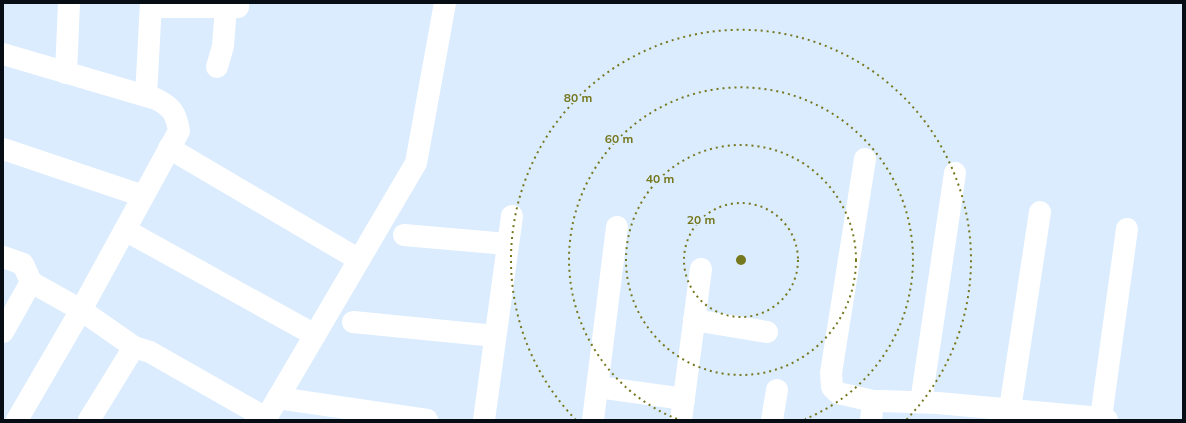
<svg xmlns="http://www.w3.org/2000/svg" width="1186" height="423" viewBox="0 0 1186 423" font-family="Mulish,sans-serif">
  <rect width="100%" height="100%" fill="#dbecfe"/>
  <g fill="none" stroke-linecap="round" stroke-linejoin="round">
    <g stroke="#fff" stroke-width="22">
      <polyline points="151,7 238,7 238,3"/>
      <path d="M3 54 156 99C172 107 176 113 179 131L81 310 17 420"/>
      <polyline points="217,67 223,46 226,7"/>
      <polyline points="66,73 69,3"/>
      <polyline points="146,96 151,3"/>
      <polyline points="169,148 351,255"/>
      <polyline points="3,149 143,196"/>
      <polyline points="865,159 831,373 832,387 838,393 873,401"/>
      <polyline points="125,230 304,329"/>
      <polyline points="404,235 507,244"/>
      <polyline points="3,257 23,264 31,282"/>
      <polyline points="694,320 767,332"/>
      <polyline points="353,322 495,336"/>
      <polyline points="3,332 31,282 81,310 134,347 150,352 266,418"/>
      <polyline points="598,387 684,399"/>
      <polyline points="278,398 427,420"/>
      <polyline points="921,402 955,173"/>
      <polyline points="1010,409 1040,212"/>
      <polyline points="1101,418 1127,229"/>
      <polyline points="89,420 134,347"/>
      <polyline points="265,420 416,163 445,3"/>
      <polyline points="484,420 512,216"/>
      <polyline points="593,420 617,227"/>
      <polyline points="681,420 701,269"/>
      <polyline points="772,420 777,390"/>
      <polyline points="871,420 873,401 882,401 938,403 1101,418 1107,420"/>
    </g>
  </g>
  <g fill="none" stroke="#76781f" stroke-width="2" stroke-dasharray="2 4">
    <circle cx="741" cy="260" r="57"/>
    <circle cx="741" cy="260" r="115"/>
    <path d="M677 419A172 172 0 1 1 805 419"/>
    <path d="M576 420A230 230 0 1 1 906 420"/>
  </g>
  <circle cx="741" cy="260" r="6" fill="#76781f" stroke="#dbecfe" stroke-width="2"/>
  <g font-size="12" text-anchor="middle" font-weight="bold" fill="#76781f" stroke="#dbecfe" stroke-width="3" stroke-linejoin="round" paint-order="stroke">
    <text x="578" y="102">80 m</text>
    <text x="619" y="143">60 m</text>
    <text x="660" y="183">40 m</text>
    <text x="701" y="224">20 m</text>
  </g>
  <rect width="1186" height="423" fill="none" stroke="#070d14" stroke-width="8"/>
</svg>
